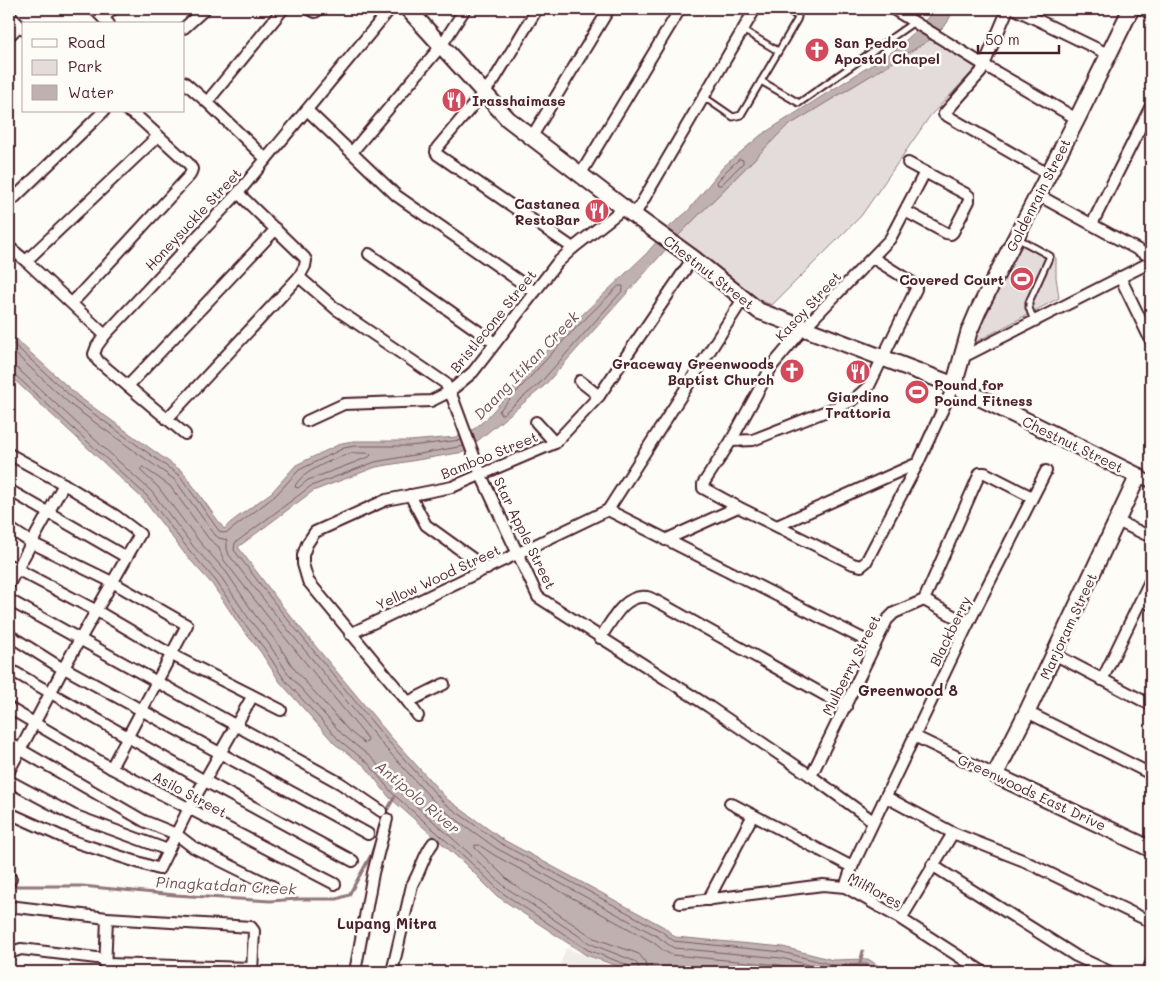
<svg xmlns="http://www.w3.org/2000/svg" width="1160" height="981" viewBox="0 0 1160 981" font-family="Mali,sans-serif">
  <rect width="100%" height="100%" fill="#fdfcf7"/>
  <filter id="ink" filterUnits="userSpaceOnUse"><feTurbulence type="fractalNoise" baseFrequency=".02" numOctaves="2"/><feDisplacementMap in="SourceGraphic" scale="10" xChannelSelector="R" yChannelSelector="G"/><feConvolveMatrix kernelMatrix="1 2 1 2 8 2 1 2 1" color-interpolation-filters="sRGB"/></filter>
  <g filter="url(#ink)">
    <polygon fill="#f0ece8" points="566,948 626,972 558,972"/>
    <g fill="#e3dcda" stroke="#967e82">
      <polygon points="931,39 976,68 930,116 861,216 772,305 759,300 677,237 786,127"/>
      <polygon points="1018,239 1056,258 1056,277 1059,298 972,344 982,311"/>
    </g>
    <polygon fill="#c0b1b1" stroke="#91777b" points="935,9 954,9 947,23 931,39 786,127 677,237 544,386 464,452 376,467 313,491 238,547 283,607 390,736 447,799 502,839 664,927 675,937 783,947 833,960 868,959 888,972 634,972 586,955 497,896 463,862 389,797 365,766 335,744 280,682 260,651 240,626 212,584 185,554 143,499 9,375 9,333 79,397 183,472 224,529 231,522 272,492 296,465 342,443 353,441 410,441 456,437 474,429 486,419 561,335 647,253 668,228 688,211 723,167 761,135 895,50 917,30"/>
    <g fill="none" stroke-linecap="round" stroke-linejoin="round">
      <g stroke="#795961" stroke-width="1">
        <polygon points="740,159 743,160 743,163 721,185 718,185 717,182 726,171"/>
        <polygon points="619,286 623,286 623,290 540,383 503,414 500,414 499,411 565,339"/>
        <polyline points="9,340 76,401 180,476 219,531 223,533 228,532 275,496 299,470 344,448 354,446 410,446 461,440"/>
        <polyline points="9,348 72,406 175,480 215,535 219,538 227,540 227,549 229,555 275,614 381,743 439,807 496,848 657,936 669,945 674,948 781,958 832,971 864,970 868,972"/>
        <polyline points="9,366 18,369 152,492 193,546 221,577 249,619 269,644 289,675 343,735 373,759 397,789 470,854 505,887 591,944 634,961 638,965 640,972"/>
        <polyline points="9,372 14,374 147,496 189,550 216,581 244,623 264,648 284,679 339,740 368,763 393,794 466,858 501,892 588,950 630,966 633,972"/>
        <polyline points="464,446 375,462 311,486 235,543 234,550 280,610 386,739 444,803 500,843 661,931 674,941 782,952 833,965 866,964 879,972"/>
        <path d="M354 453H369L371 455 369 457 308 480 298 488 295 487C298 473 340 455 354 453Z"/>
        <polygon points="143,467 170,486 209,539 219,547 223,559 269,618 368,739 367,742 364,743 348,730 295,670 275,640 255,615 227,573 199,541 158,487 141,471 141,469"/>
        <polyline points="647,972 645,962 639,954 594,938 509,881 475,848 475,845 479,845 494,855 653,942 664,951 672,955 780,965 806,972"/>
      </g>
      <g stroke="#91777b" stroke-width="3">
        <polyline points="385,814 394,798"/>
        <polyline points="9,886 82,886 175,895 270,901 298,899 337,899 349,895 371,855 379,832"/>
        <polyline points="860,963 863,951"/>
      </g>
      <defs>
        <g id="lane">
          <polyline points="743,30 778,51"/>
          <polyline points="761,81 799,103 914,22"/>
          <polyline points="704,97 733,117 741,115 797,20 798,17 787,9"/>
          <polyline points="1017,238 1050,256 1029,302 1029,308 1034,321"/>
        </g>
        <g id="street">
          <polyline points="94,9 109,24"/>
          <polyline points="309,9 315,12 320,9"/>
          <polyline points="537,9 494,80 437,148 436,152 438,155 573,248"/>
          <polyline points="893,9 984,65 1077,119"/>
          <polyline points="1008,9 981,72 944,114 1048,174"/>
          <polyline points="1015,9 1110,55"/>
          <polyline points="1142,9 1151,14"/>
          <polyline points="9,15 24,30"/>
          <polyline points="103,18 113,9"/>
          <polyline points="184,28 205,9"/>
          <polyline points="9,36 19,26"/>
          <polyline points="184,82 207,102 266,159"/>
          <polyline points="207,102 283,9"/>
          <polyline points="307,110 397,196 535,292"/>
          <polyline points="531,138 609,9"/>
          <polyline points="352,152 441,46 465,9"/>
          <polyline points="925,172 890,239 804,328 772,366 731,441 703,484 703,488 738,507 853,564 861,566 866,562 918,463 954,385"/>
          <polyline points="580,175 680,9"/>
          <polyline points="238,193 304,257 306,260 305,266 299,277 336,309 445,383 453,399 481,475 538,597 708,706 811,776 873,821"/>
          <polyline points="1038,195 1151,257"/>
          <polyline points="9,203 104,111"/>
          <polyline points="905,211 946,233 951,234 953,232 969,201 969,196 966,194 908,163"/>
          <polyline points="634,216 755,9"/>
          <polyline points="1092,224 1151,106"/>
          <polyline points="9,247 26,261 105,335"/>
          <polyline points="369,254 495,343"/>
          <polyline points="26,261 158,136"/>
          <polyline points="1120,277 1151,341"/>
          <polyline points="72,303 190,175 192,169 188,163 139,118 128,111"/>
          <polyline points="961,358 1151,262"/>
          <polyline points="580,381 599,396"/>
          <polyline points="128,386 276,229"/>
          <polyline points="167,419 299,277"/>
          <polyline points="307,421 344,404 431,401 449,392 473,372 557,263 573,248 624,208"/>
          <polyline points="536,422 555,443"/>
          <polyline points="185,434 98,361 94,354 97,346 105,335 238,193 390,9"/>
          <polyline points="731,441 753,440 852,401 869,386 916,289 916,285 873,258"/>
          <polyline points="9,454 64,484 116,516 140,534 63,669 9,771"/>
          <polyline points="1138,476 1151,482"/>
          <polyline points="9,490 126,557"/>
          <polyline points="410,495 426,525 487,569"/>
          <polyline points="608,510 875,645"/>
          <polyline points="1117,521 1151,537"/>
          <polyline points="777,526 918,463"/>
          <polyline points="9,528 32,543 112,582 187,625 111,768"/>
          <polyline points="665,540 738,507"/>
          <polyline points="9,565 97,611 172,655 281,710"/>
          <polyline points="9,584 64,484"/>
          <polyline points="9,600 340,783 381,811"/>
          <polyline points="924,600 968,624"/>
          <polyline points="1142,600 1151,605"/>
          <polyline points="350,634 608,510 743,299"/>
          <polyline points="9,635 63,669 68,670 368,834"/>
          <path d="M600 638C611 623 624 593 647 597 652 598 657 602 662 604L846 707"/>
          <polyline points="1054,654 1151,705"/>
          <polyline points="9,669 205,781 353,861"/>
          <polyline points="1102,680 1151,579"/>
          <polyline points="408,702 444,684"/>
          <polyline points="9,708 111,768 335,884"/>
          <polyline points="1027,712 1151,774"/>
          <polyline points="418,716 408,702 308,581 303,564 303,555 307,544 315,532 386,500 452,487 555,443 599,396 693,258"/>
          <polyline points="914,736 995,775"/>
          <polyline points="9,743 144,821 176,834 193,847 272,886"/>
          <polyline points="811,776 887,620 894,613 924,600 980,473 985,473 1032,497"/>
          <polyline points="9,781 73,815 168,850"/>
          <polyline points="886,797 953,833 1022,860 1151,922"/>
          <polyline points="730,803 852,867"/>
          <polyline points="9,813 69,840 159,869 189,808 252,697"/>
          <polyline points="932,865 1076,956 1110,972"/>
          <polyline points="9,879 11,879"/>
          <polyline points="845,887 852,867 968,624 1046,471"/>
          <polyline points="708,900 753,815"/>
          <polyline points="680,903 823,885 845,887 901,919 983,972"/>
          <polyline points="9,909 17,907 107,918 251,927 254,931 252,972"/>
          <polyline points="901,919 953,833"/>
          <polyline points="9,953 21,949 105,959"/>
          <polyline points="105,964 252,968"/>
          <polyline points="105,972 107,918"/>
          <polyline points="355,972 373,873 387,819"/>
          <path d="M392 972 412 885C421 871 423 856 433 843"/>
          <polyline points="1147,972 1151,964"/>
        </g>
        <g id="secondary">
          <polyline points="408,9 508,119 624,208 693,258 759,311 954,385 1138,476 1027,712 995,775 1151,849"/>
          <polyline points="954,385 969,332 978,311 1077,119 1131,9"/>
        </g>
      </defs>
      <use href="#lane" stroke="#4a1f2b" stroke-width="9"/>
      <use href="#street" stroke="#4a1f2b" stroke-width="14"/>
      <use href="#secondary" stroke="#4a1f2b" stroke-width="19"/>
      <use href="#lane" stroke="#fdfcf7" stroke-width="5"/>
      <use href="#street" stroke="#fdfcf7" stroke-width="10"/>
      <use href="#secondary" stroke="#fdfcf7" stroke-width="15"/>
    </g>
  </g>
  <defs>
    <symbol id="church-disc" viewBox="-11 -11 22 22"><circle r="9.5" fill="#d1495b" stroke="#fdfcf7"/><path d="M-1.2-6h2.4v3.5h3.3v2.4h-3.3V6h-2.4V-.1h-3.3v-2.4h3.3Z" fill="#fff"/></symbol>
    <symbol id="restaurant-disc" viewBox="-11 -11 22 22"><circle r="9.5" fill="#d1495b" stroke="#fdfcf7"/><path d="M-5-6h1v4h1v-4h1v4h1v-4h1v5L-1.5 .5V6h-2V.5L-5-1ZM5-6V6H3V1.5H1.5Q1.5-4 5-6Z" fill="#fff"/></symbol>
    <symbol id="stadium-disc" viewBox="-11 -11 22 22"><circle r="9.5" fill="#d1495b" stroke="#fdfcf7"/><path d="M0-5a6.5 5 0 1 0 0 10a6.5 5 0 1 0 0-10ZM-3.5-1.8h7v3.6h-7Z" fill="#fff"/></symbol>
  </defs>
  <g fill-rule="evenodd">
    <use href="#church-disc" x="803" y="36" width="28" height="28"/>
    <use href="#restaurant-disc" x="440" y="86" width="28" height="28"/>
    <use href="#restaurant-disc" x="583" y="197" width="28" height="28"/>
    <use href="#stadium-disc" x="1008" y="265" width="28" height="28"/>
    <use href="#church-disc" x="778" y="357" width="28" height="28"/>
    <use href="#restaurant-disc" x="844" y="358" width="28" height="28"/>
    <use href="#stadium-disc" x="903" y="378" width="28" height="28"/>
  </g>
  <g text-anchor="middle" dominant-baseline="central" stroke-width="5" stroke-linejoin="round" paint-order="stroke">
    <g font-size="14" font-weight="bold" fill="#4a1f2b" stroke="#fdfcf7" text-anchor="start">
      <text x="834" y="42">San Pedro<tspan x="834" dy="16">Apostol Chapel</tspan></text>
      <text x="472" y="100">Irasshaimase</text>
      <text x="580" y="203" text-anchor="end">Castanea<tspan x="580" dy="16">RestoBar</tspan></text>
      <text x="1004" y="279" text-anchor="end">Covered Court</text>
      <text x="774" y="363" text-anchor="end">Graceway Greenwoods<tspan x="774" dy="16">Baptist Church</tspan></text>
      <text x="934" y="384">Pound for<tspan x="934" dy="16">Pound Fitness</tspan></text>
      <text x="858" y="396" text-anchor="middle">Giardino<tspan x="858" dy="16">Trattoria</tspan></text>
    </g>
    <g font-size="14" fill="#4a1f2b" stroke="#fdfcf7">
      <text transform="translate(1038 195) rotate(-63)">Goldenrain Street</text>
      <text transform="translate(193 219) rotate(-47)">Honeysuckle Street</text>
      <text transform="translate(709 272) rotate(38)">Chestnut Street</text>
      <text transform="translate(808 306) rotate(-47)">Kasoy Street</text>
      <text transform="translate(493 321) rotate(-51)">Bristlecone Street</text>
      <text transform="translate(1073 444) rotate(26)">Chestnut Street</text>
      <text transform="translate(489 455) rotate(-22)">Bamboo Street</text>
      <text transform="translate(525 533) rotate(64)">Star Apple Street</text>
      <text transform="translate(438 577) rotate(-25)">Yellow Wood Street</text>
      <text transform="translate(1068 626) rotate(-65)">Marjoram Street</text>
      <text transform="translate(950 631) rotate(-64)">Blackberry</text>
      <text transform="translate(851 665) rotate(-63)">Mulberry Street</text>
      <text transform="translate(1032 792) rotate(25)">Greenwoods East Drive</text>
      <text transform="translate(190 794) rotate(28)">Asilo Street</text>
      <text transform="translate(875 890) rotate(28)">Milflores</text>
    </g>
    <g font-size="15" font-style="italic" fill="#73525a" stroke="#fdfcf7">
      <text transform="translate(526 365) rotate(-46)">Daang Itikan Creek</text>
      <text transform="translate(418 797) rotate(40)">Antipolo River</text>
      <text transform="translate(226 885) rotate(3)">Pinagkatdan Creek</text>
    </g>
    <g font-size="15" font-weight="bold" fill="#4a1f2b" stroke="#fdfcf7">
      <text x="908" y="690">Greenwood 8</text>
      <text x="387" y="923">Lupang Mitra</text>
    </g>
  </g>
  <rect width="1160" height="981" fill="none" stroke="#fdfcf7" stroke-width="30"/>
  <rect x="15" y="15" width="1130" height="951" fill="none" stroke="#4a1f2b" stroke-width="2" filter="url(#ink)"/>
  <rect x="22" y="22" width="162" height="90" fill="#fdfcf7" stroke="#b5a4a5"/>
  <rect x="32" y="39" width="25" height="8" fill="#fdfcf7" stroke="#b5a4a5"/>
  <text x="68" y="48" font-size="15" fill="#4a1f2b">Road</text>
  <rect x="32" y="60" width="25" height="15" fill="#e3dcda" stroke="#b5a4a5"/>
  <text x="68" y="72" font-size="15" fill="#4a1f2b">Park</text>
  <rect x="32" y="85" width="25" height="15" fill="#c0b1b1" stroke="#b5a4a5"/>
  <text x="68" y="98" font-size="15" fill="#4a1f2b">Water</text>
  <path d="M978 45v8h81v-8" fill="none" stroke="#4a1f2b" stroke-width="2.5"/>
  <text x="985" y="45" font-size="15" fill="#4a1f2b" stroke="#fdfcf7" stroke-width="4" paint-order="stroke">50 m</text>
</svg>
